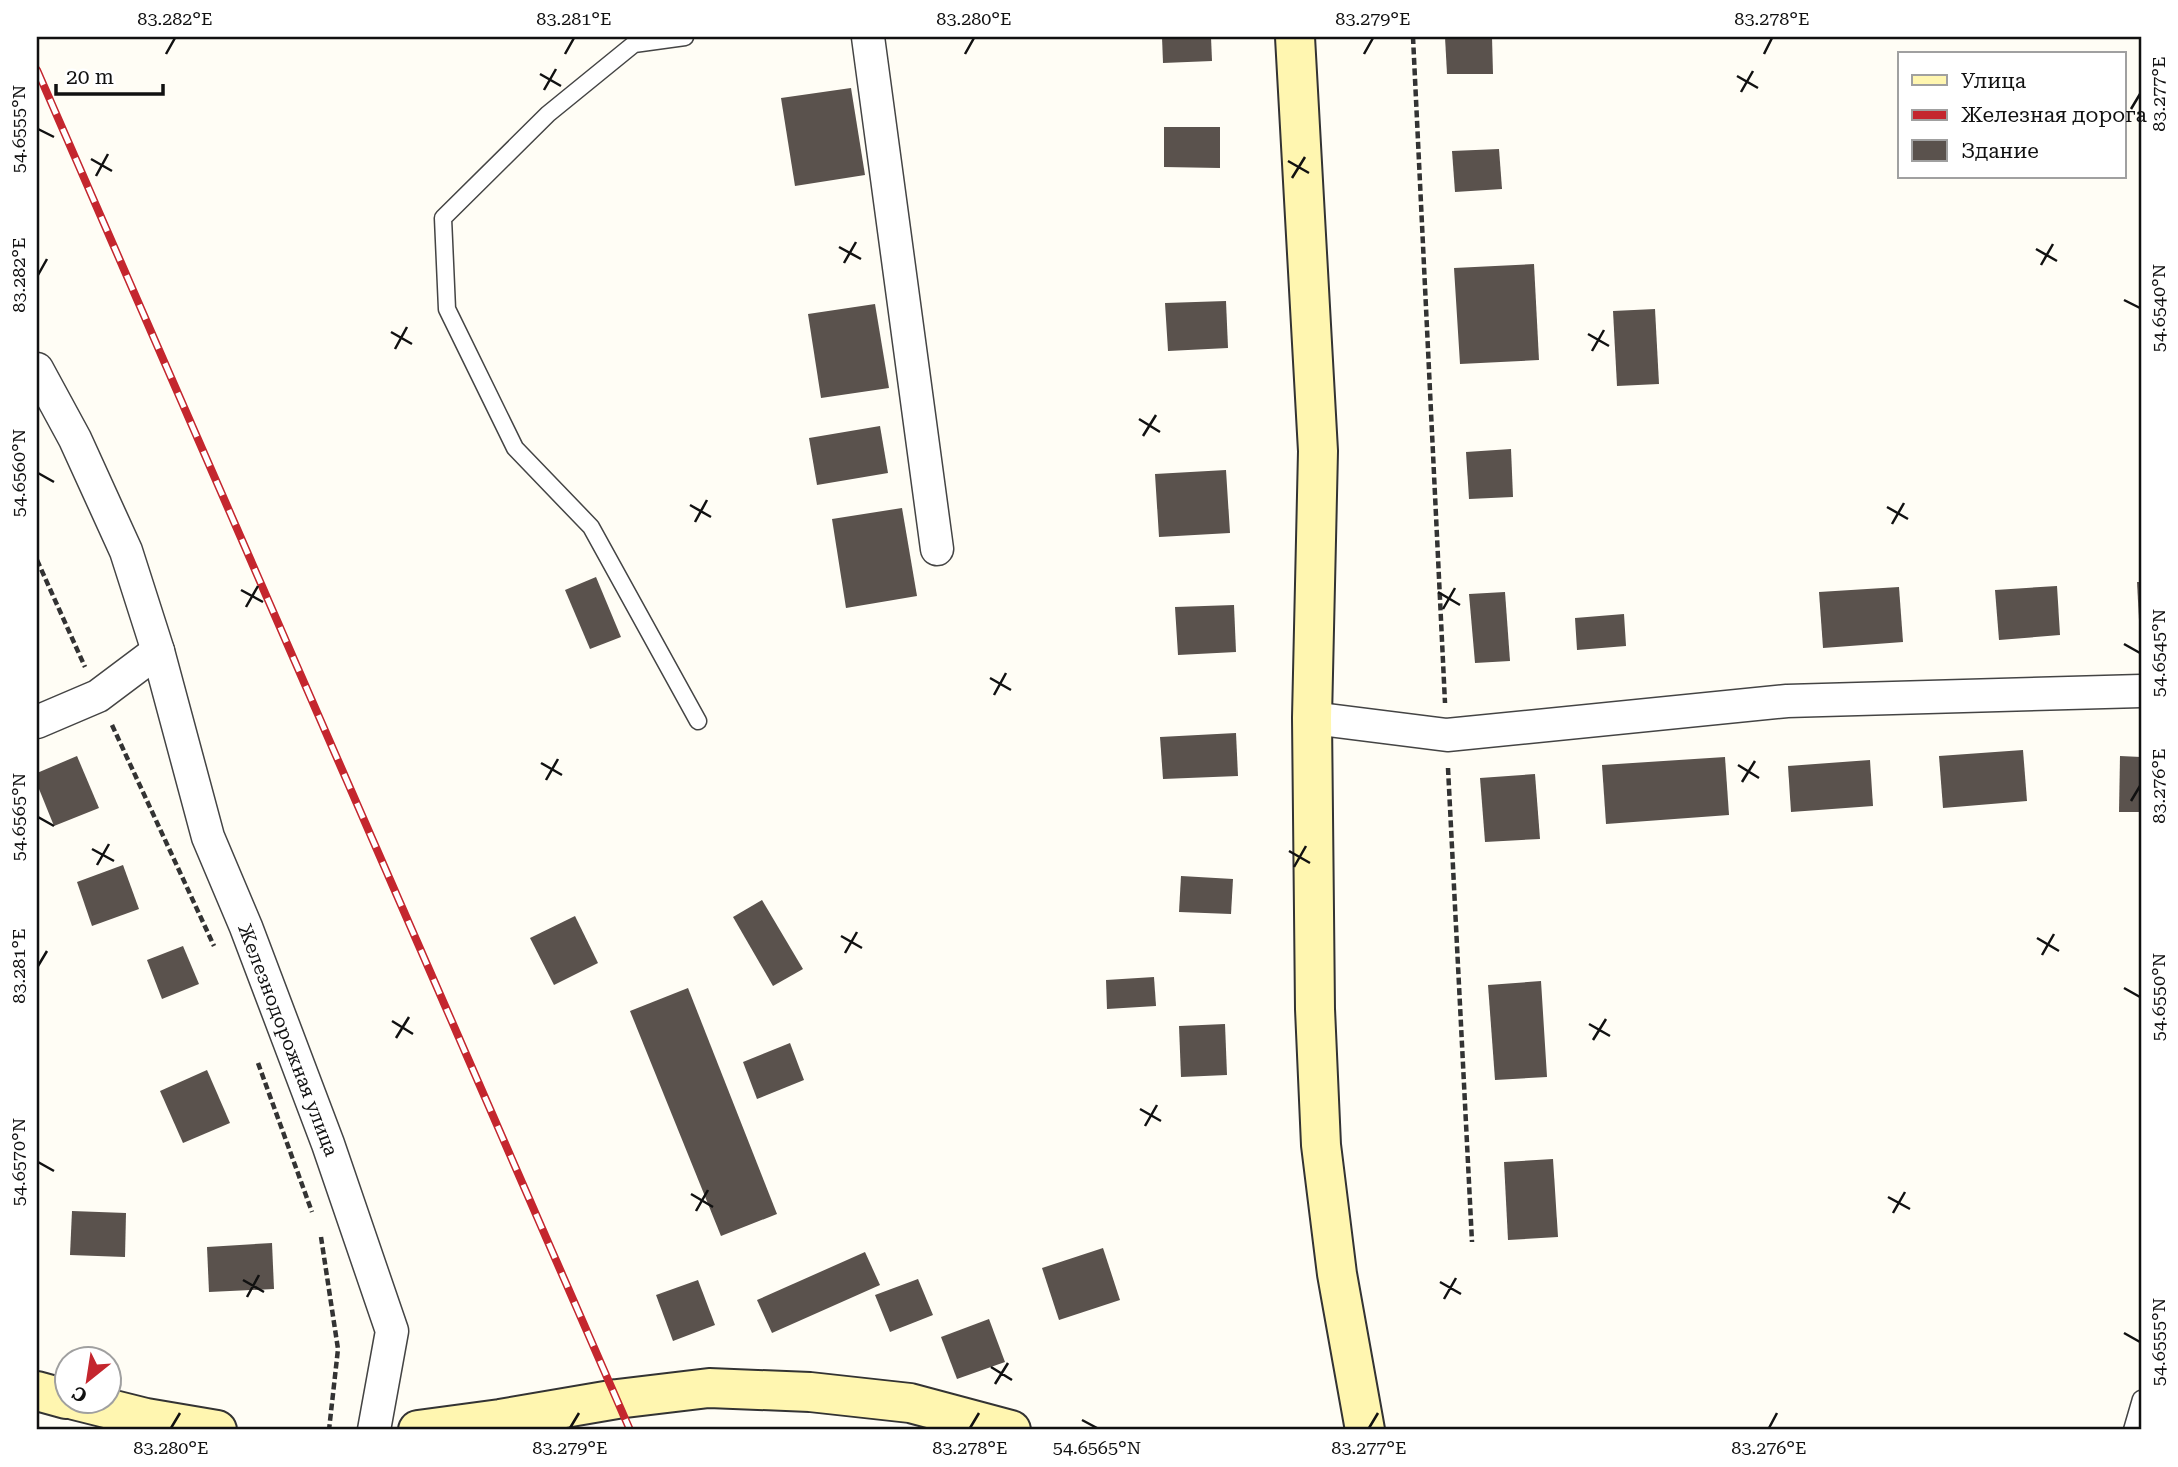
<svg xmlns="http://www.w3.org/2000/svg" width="2178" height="1467" viewBox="0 0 2178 1467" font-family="'Roboto Serif',serif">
  <rect width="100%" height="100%" fill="#fffdf5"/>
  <g fill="#5a524d">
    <polygon points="1162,37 1211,37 1212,61 1163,63"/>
    <polygon points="1445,37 1492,37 1493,74 1447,74"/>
    <polygon points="851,88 865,175 795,186 781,98"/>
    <polygon points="1164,127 1220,127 1220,168 1164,167"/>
    <polygon points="1499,149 1502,189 1455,192 1452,151"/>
    <polygon points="1534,264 1539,360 1460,364 1454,268"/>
    <polygon points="1226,301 1228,348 1168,351 1165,303"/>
    <polygon points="875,304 889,388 821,398 808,314"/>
    <polygon points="1655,309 1659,384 1617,386 1613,311"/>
    <polygon points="880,426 888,473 817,485 809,438"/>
    <polygon points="1511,449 1513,497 1469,499 1466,452"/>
    <polygon points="1226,470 1230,533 1159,537 1155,474"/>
    <polygon points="902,508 917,596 846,608 832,519"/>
    <polygon points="596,577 621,637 590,649 565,590"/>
    <polygon points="2137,582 2141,582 2141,620 2139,620"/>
    <polygon points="2057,586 2060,635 1999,640 1995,590"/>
    <polygon points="1899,587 1903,642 1823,648 1819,592"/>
    <polygon points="1505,592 1510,661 1475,663 1469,594"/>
    <polygon points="1234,605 1236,652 1178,655 1175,607"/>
    <polygon points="1624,614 1626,646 1577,650 1575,618"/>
    <polygon points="1236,733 1238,776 1163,779 1160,737"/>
    <polygon points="2023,750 2027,801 1943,808 1939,756"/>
    <polygon points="77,756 99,808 54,826 37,784 37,773"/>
    <polygon points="2120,756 2141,757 2141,812 2119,812"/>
    <polygon points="1725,757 1729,815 1606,824 1602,765"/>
    <polygon points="1870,760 1873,806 1791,812 1788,766"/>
    <polygon points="1535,774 1540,839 1485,842 1480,778"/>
    <polygon points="123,865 139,909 92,926 77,882"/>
    <polygon points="1181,876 1233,879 1231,914 1179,912"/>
    <polygon points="762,900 803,969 773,986 733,917"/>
    <polygon points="575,916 598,963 554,985 530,938"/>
    <polygon points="183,946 199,984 162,999 147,960"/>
    <polygon points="1154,977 1156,1006 1107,1009 1106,980"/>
    <polygon points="1541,981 1547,1077 1495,1080 1488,985"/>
    <polygon points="688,988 777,1214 721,1236 630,1011"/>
    <polygon points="1225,1024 1227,1075 1181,1077 1179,1026"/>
    <polygon points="790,1043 804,1080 757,1099 743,1062"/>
    <polygon points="207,1070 230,1123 183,1143 160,1091"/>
    <polygon points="1553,1159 1558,1237 1508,1240 1504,1162"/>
    <polygon points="72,1211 126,1213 125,1257 70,1255"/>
    <polygon points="272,1243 274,1289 209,1292 207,1247"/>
    <polygon points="1103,1248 1120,1300 1059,1320 1042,1268"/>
    <polygon points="865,1252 880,1285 772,1333 757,1300"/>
    <polygon points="918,1279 933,1315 890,1332 875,1295"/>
    <polygon points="698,1280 715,1325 673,1341 656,1295"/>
    <polygon points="989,1319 1005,1362 957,1379 941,1337"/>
  </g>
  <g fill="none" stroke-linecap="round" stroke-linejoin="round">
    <defs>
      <g id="lane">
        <polyline points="685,37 634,44 548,114 443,218 447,309 515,448 591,527 698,721"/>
        <polyline points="2132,1430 2141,1399"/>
      </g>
      <g id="street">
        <polyline points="868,37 937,549"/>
        <polyline points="37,369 75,439 126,551 158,651 208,837 246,927 328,1144 392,1331 374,1430"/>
        <polyline points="1312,718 1447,735 1787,701 2141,691"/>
        <polyline points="37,722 98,696 158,651"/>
      </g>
      <g id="secondary">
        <polyline points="1295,37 1318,451 1312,718 1315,1009 1321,1145 1337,1274 1365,1430"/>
        <polyline points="37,1391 66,1399"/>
        <polyline points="74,1400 146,1418 217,1430"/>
        <polyline points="418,1430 500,1419 617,1399 709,1388 810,1392 910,1403 1011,1430"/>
      </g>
    </defs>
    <use href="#lane" stroke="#444" stroke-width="19"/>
    <use href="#street" stroke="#444" stroke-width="35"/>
    <use href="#secondary" stroke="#333" stroke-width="42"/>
    <g stroke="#333" stroke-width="4.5" stroke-dasharray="7 3.5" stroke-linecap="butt">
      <polyline points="1413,37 1445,703"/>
      <polyline points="37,560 85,667"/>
      <polyline points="112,725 214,946"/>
      <polyline points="1448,768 1472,1242"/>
      <polyline points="258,1063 312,1212"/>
      <polyline points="321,1237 338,1349 329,1430"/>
    </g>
    <use href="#lane" stroke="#fff" stroke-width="16"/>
    <use href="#street" stroke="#fff" stroke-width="32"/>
    <use href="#secondary" stroke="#fff6b0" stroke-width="38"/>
    <defs>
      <polyline id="rail" points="37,70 630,1430"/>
    </defs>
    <use href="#rail" stroke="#c4262e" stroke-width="8"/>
    <use href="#rail" stroke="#fff" stroke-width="5" stroke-dasharray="16" stroke-linecap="butt"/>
  </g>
  <path fill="none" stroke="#111" stroke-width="2.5" d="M166 54 175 38M565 54 574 38M965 54 974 38M1364 54 1373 38M1764 54 1772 38M540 74 561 86M1737 76 1758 88M544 90 556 69M1741 92 1753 71M2131 109 2140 94M38 129 54 137M91 159 112 171M1288 161 1309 173M96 176 108 154M1292 178 1305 157M839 247 861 259M2036 249 2057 261M844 263 856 242M2041 265 2053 244M38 275 47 259M2124 300 2140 308M391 332 412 344M1588 334 1609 346M395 349 407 327M1592 351 1604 330M1139 419 1160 432M1143 436 1156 415M38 473 54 482M690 505 711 517M1887 507 1908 519M695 522 707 500M1892 524 1904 503M241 590 263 602M1438 592 1460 605M246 607 258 586M1443 609 1455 588M2124 644 2140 653M990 678 1011 690M994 695 1006 673M541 763 562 775M1738 765 1759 778M546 780 558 759M1742 782 1755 761M2131 801 2140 786M38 817 54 826M92 849 114 861M1289 851 1310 863M97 865 109 844M1294 867 1306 846M841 936 862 948M2037 938 2059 951M845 953 857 932M2042 955 2054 934M38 966 47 951M2124 988 2140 997M392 1021 413 1034M1589 1024 1610 1036M396 1038 409 1017M1593 1040 1606 1019M1140 1109 1161 1121M1145 1126 1157 1105M38 1162 54 1171M691 1194 713 1207M1888 1197 1910 1209M696 1211 708 1190M1893 1213 1905 1192M243 1280 264 1292M1440 1282 1461 1294M247 1297 259 1275M1444 1299 1456 1278M2124 1333 2140 1342M991 1367 1012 1380M995 1384 1008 1363M1082 1420 1097 1428M171 1428 180 1413M570 1428 579 1413M970 1428 979 1413M1369 1428 1378 1413M1769 1428 1777 1413"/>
  <g text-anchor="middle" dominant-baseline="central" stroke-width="7" stroke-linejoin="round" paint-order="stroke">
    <g font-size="19" fill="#111" stroke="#fff">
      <text transform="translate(288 1040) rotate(69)">Железнодорожная улица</text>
    </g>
  </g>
  <rect width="2178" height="1467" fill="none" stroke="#ffffff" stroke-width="77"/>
  <rect x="1898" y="52" width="228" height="126" fill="#ffffff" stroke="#a0a0a0" stroke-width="2"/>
  <rect x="1912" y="75" width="35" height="10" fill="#fff6b0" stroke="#a0a0a0" stroke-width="2"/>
  <text x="1961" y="88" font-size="21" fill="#111111">Улица</text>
  <rect x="1912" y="110" width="35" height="10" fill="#c4262e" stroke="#a0a0a0" stroke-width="2"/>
  <text x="1961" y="122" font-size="21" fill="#111111">Железная дорога</text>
  <rect x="1912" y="140" width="35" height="21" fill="#5a524d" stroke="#a0a0a0" stroke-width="2"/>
  <text x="1961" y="158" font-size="21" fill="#111111">Здание</text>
  <g transform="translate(88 1380) rotate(210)"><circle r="33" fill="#ffffff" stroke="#a0a0a0" stroke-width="2"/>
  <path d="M0-5L12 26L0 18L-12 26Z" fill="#c4262e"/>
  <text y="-10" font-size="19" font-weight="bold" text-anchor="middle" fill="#111111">С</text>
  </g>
  <path d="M56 84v10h107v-10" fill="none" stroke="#111111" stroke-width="3.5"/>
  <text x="66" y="84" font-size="21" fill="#111111" stroke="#ffffff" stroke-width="5" paint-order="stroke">20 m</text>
  <rect x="38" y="38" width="2102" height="1390" fill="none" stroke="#111" stroke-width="2.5"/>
  <g font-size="18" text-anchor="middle" fill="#111">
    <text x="175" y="25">83.282°E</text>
    <text x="574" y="25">83.281°E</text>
    <text x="974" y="25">83.280°E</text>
    <text x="1373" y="25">83.279°E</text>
    <text x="1772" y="25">83.278°E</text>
    <text transform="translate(2159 94) rotate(-90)" y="6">83.277°E</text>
    <text transform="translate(19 129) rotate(-90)" y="6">54.6555°N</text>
    <text transform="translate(19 275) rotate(-90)" y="6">83.282°E</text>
    <text transform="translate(2159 308) rotate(-90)" y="6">54.6540°N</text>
    <text transform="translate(19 473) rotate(-90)" y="6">54.6560°N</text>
    <text transform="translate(2159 653) rotate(-90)" y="6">54.6545°N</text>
    <text transform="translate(2159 786) rotate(-90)" y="6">83.276°E</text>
    <text transform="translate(19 817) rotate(-90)" y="6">54.6565°N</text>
    <text transform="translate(19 966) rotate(-90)" y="6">83.281°E</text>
    <text transform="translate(2159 997) rotate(-90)" y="6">54.6550°N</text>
    <text transform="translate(19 1162) rotate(-90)" y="6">54.6570°N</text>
    <text transform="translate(2159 1342) rotate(-90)" y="6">54.6555°N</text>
    <text x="171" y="1454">83.280°E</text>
    <text x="570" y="1454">83.279°E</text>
    <text x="970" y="1454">83.278°E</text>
    <text x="1097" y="1454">54.6565°N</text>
    <text x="1369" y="1454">83.277°E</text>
    <text x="1769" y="1454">83.276°E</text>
  </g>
</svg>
